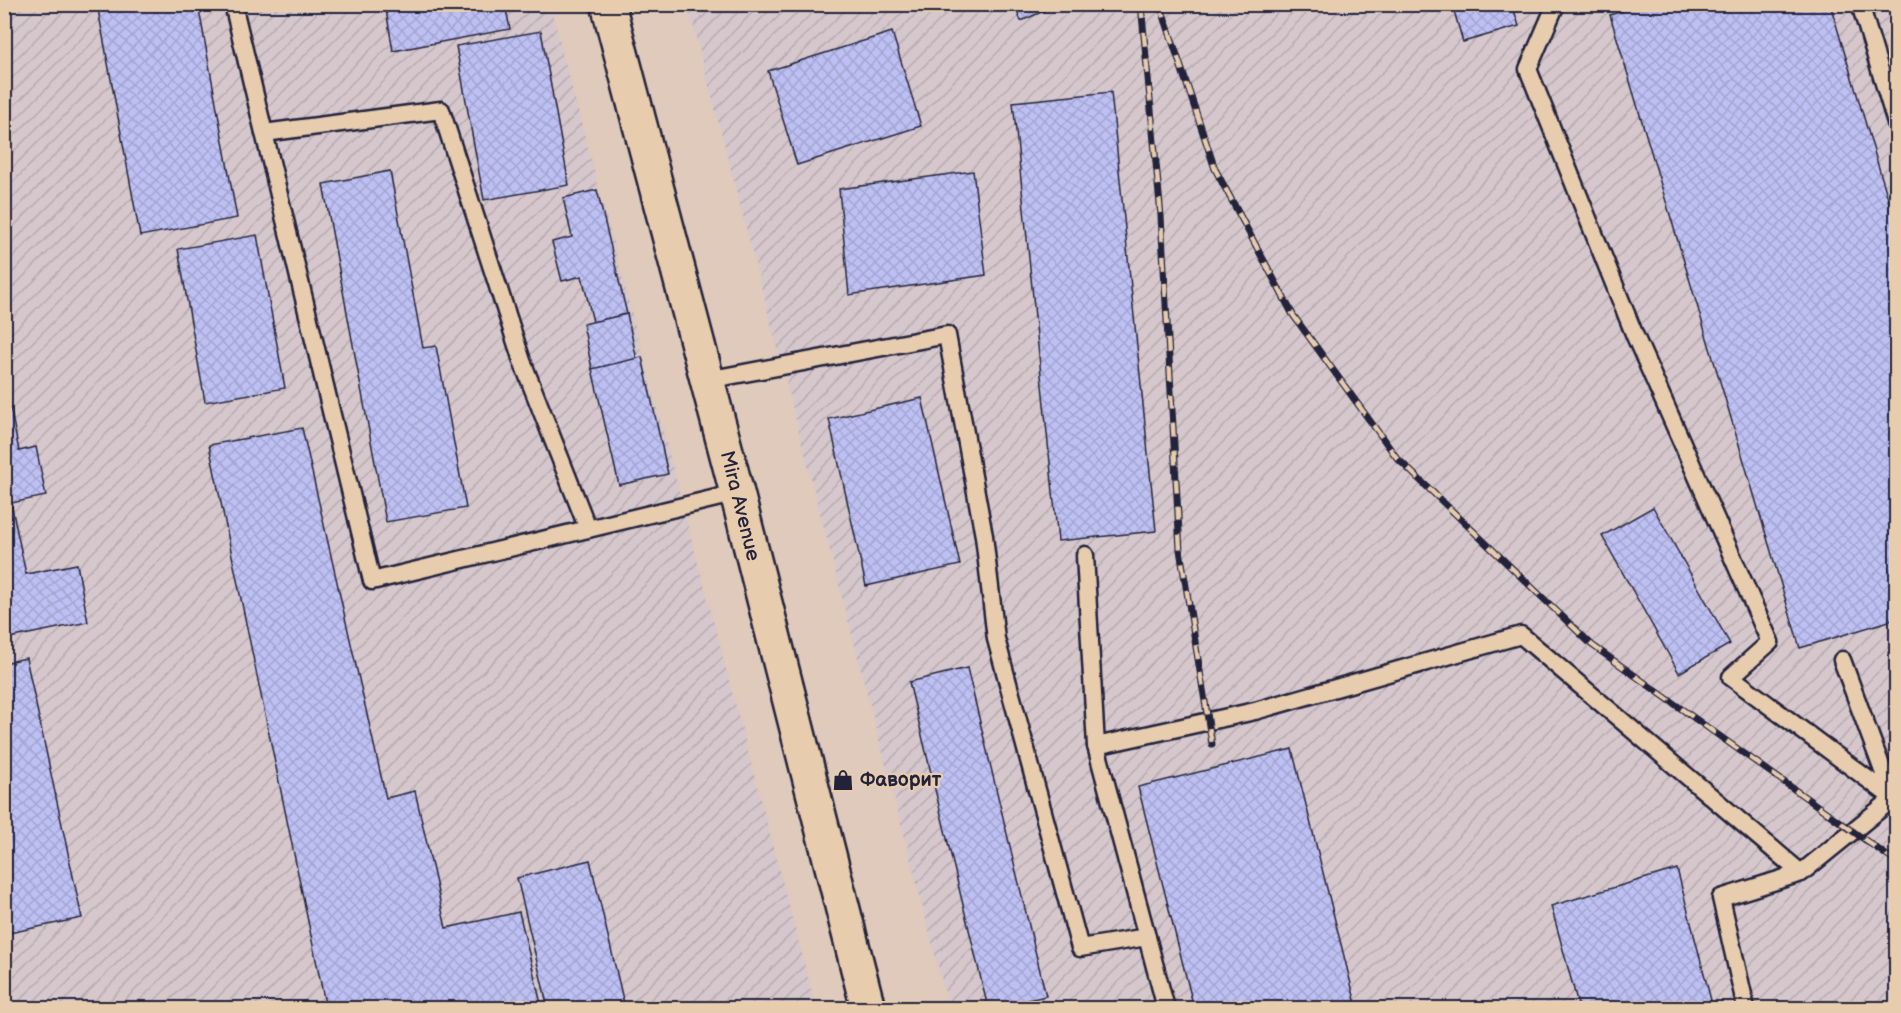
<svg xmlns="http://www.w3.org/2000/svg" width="1901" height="1013" viewBox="0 0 1901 1013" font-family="'Balsamiq Sans',sans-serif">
  <defs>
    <pattern id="industrial-furrows" width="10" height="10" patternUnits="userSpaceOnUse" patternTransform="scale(1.5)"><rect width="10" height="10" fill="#d5c7cc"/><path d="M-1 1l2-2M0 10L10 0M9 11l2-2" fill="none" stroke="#b7abb0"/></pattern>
    <pattern id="building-cross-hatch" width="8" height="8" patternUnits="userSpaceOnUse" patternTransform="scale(1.5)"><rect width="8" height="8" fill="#bdc0f2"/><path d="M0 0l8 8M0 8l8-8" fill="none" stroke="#a2a5d0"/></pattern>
  </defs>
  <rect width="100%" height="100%" fill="#dfcabc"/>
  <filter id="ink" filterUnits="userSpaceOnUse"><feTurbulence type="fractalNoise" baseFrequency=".0167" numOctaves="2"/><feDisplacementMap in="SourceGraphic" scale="12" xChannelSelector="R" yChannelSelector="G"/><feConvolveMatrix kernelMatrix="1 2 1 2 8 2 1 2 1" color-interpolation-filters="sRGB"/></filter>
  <g filter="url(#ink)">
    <g fill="url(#industrial-furrows)">
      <polygon points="5,5 550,5 816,1008 5,1008"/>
      <polygon points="688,5 1896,5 1896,1008 949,1008"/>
    </g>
    <g fill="url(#building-cross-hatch)" stroke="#22223b" stroke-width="1.5">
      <polygon points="97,4 198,4 237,218 140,236"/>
      <polygon points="385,4 505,4 510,29 393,51"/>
      <polygon points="1014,4 1060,4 1021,21"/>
      <polygon points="1452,4 1512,4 1519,26 1463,42"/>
      <polygon points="1643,4 1830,4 1896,225 1896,619 1800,648 1610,15"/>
      <polygon points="541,31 569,185 484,200 456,46"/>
      <polygon points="892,32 921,126 797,165 768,71"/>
      <polygon points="1111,92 1156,531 1058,541 1013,102"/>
      <polygon points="390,171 423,348 436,346 466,508 386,522 323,184"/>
      <polygon points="973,171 986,275 849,295 839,189"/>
      <polygon points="597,190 627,314 593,322 582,276 562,281 552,242 572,237 563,198"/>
      <polygon points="257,235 285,388 205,402 178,249"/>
      <polygon points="627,314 637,360 592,369 583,324"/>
      <polygon points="642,357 668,474 619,485 592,369"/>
      <polygon points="922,398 960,565 866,586 829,419"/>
      <polygon points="9,401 19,451 36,447 46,496 11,503 26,574 77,564 88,622 4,639 4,402"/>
      <polygon points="302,428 386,798 415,791 446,928 519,912 542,1008 326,1008 209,445"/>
      <polygon points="1653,507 1730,644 1679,673 1602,536"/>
      <polygon points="26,658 82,918 4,934 4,663"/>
      <polygon points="967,668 1046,996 993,1008 988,1008 909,682"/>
      <polygon points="1292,749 1357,1008 1194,1008 1138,787"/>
      <polygon points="590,860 625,1008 548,1008 517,878"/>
      <polygon points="1677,869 1713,1008 1579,1008 1551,906"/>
    </g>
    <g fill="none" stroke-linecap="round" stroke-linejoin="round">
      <defs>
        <g id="service">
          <polyline points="233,4 372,581 737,493"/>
          <polyline points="1556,4 1528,69 1635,336 1770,642 1731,677 1893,798 1842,660"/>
          <polyline points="1860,4 1896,123"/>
          <polyline points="264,133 441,110 522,361 588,529"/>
          <polyline points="707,380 947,335 984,536 996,639 1080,948 1147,937"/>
          <polyline points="1085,555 1096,746"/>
          <polyline points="1166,1008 1096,746 1255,711 1521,635 1801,873"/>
          <polyline points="1746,1008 1721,898 1801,873 1896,796"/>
        </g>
        <polyline id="primary" points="608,4 737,493 868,1008"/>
      </defs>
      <use href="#service" stroke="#22223b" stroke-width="21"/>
      <use href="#primary" stroke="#22223b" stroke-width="38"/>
      <use href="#service" stroke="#e7ccae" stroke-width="16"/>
      <use href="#primary" stroke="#e7ccae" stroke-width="33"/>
      <defs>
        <g id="rail">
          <polyline points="1141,4 1161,216 1180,550 1212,744"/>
          <polyline points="1160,4 1215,169 1293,315 1397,458 1592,645 1896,862"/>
        </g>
      </defs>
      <use href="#rail" stroke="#22223b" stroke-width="7"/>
      <use href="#rail" stroke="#e7ccae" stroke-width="4.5" stroke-dasharray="14" stroke-linecap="butt"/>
    </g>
  </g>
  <defs>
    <symbol id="shop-bare" viewBox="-9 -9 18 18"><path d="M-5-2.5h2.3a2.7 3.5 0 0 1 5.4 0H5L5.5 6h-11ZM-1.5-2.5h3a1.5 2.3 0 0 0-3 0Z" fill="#22223b" stroke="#e7ccae" stroke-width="2.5" paint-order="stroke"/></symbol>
  </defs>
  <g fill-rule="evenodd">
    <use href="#shop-bare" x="828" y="765" width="30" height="30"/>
  </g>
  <g text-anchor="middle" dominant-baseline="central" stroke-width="4.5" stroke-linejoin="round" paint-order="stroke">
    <g font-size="20" fill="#22223b" stroke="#e7ccae">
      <text transform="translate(740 506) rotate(76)">Mira Avenue</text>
    </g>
    <g font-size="20" font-weight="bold" fill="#22223b" stroke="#e7ccae" text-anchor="start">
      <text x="860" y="780">Фаворит</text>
    </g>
  </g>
  <rect width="1901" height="1013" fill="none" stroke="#e7ccae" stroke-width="24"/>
  <rect x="12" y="12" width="1877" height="989" fill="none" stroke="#22223b" stroke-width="2" filter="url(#ink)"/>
</svg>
